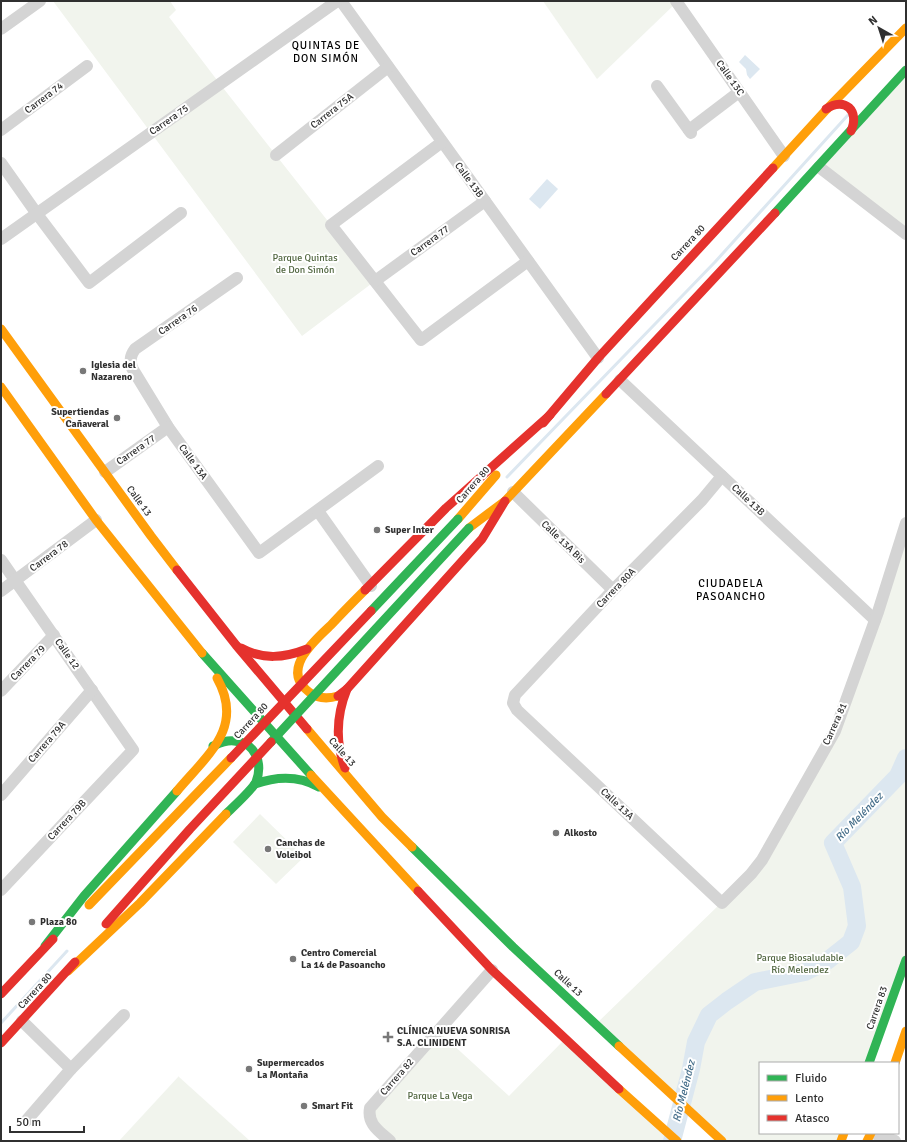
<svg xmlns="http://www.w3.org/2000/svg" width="907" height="1142" viewBox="0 0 907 1142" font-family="Signika,sans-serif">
  <rect width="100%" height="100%" fill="#fff"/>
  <g fill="#f1f4ed">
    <polygon points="53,1 170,1 176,10 169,17 220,84 375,281 302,336"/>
    <polygon points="543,1 676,1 677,2 597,79"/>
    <polygon points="906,70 906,234 819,167"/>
    <polygon points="906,523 906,960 869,1063 760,1063 760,1133 844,1133 841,1141 722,1141 596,1024 751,874 835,731"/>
    <polygon points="260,814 304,857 276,884 233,842"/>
    <polygon points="438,1031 509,1096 565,1039 672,1141 390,1141 370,1108"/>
    <polygon points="179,1076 179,1077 250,1141 119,1141"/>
  </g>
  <g fill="#dce7f0">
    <polygon points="745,55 760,69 750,79 747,75 746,69 739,62"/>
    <polygon points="547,179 558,189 540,209 529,199"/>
  </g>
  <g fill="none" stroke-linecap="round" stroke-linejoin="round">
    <g stroke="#dce7f0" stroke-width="3">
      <polyline points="507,477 715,262 848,115"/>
      <polyline points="1,1023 67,951"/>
    </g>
    <polyline stroke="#dce7f0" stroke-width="18" points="672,1141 691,1069 696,1042 709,1015 727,1001 755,982 805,972 827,961 851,942 857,926 852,887 833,843 898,776 906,758"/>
    <g stroke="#d4d4d4" stroke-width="12">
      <polyline points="341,1 598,358"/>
      <polyline points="676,1 784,156"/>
      <polyline points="1,29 40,1"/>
      <polyline points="657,86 691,133"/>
      <polyline points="1,130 87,66"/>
      <polyline points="689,130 739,92"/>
      <polyline points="442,142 331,225 421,340 528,261"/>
      <polyline points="276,155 388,67"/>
      <polyline points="1,163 37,214 89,283 181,213"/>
      <polyline points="819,167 906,234"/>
      <polyline points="1,239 337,1"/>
      <path d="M237 278 135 349C130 356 130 360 132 368L168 427 259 553 378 466"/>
      <polyline points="375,281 485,201"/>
      <polyline points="620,380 875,620"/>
      <polyline points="105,472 168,427"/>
      <polyline points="722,476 702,500 613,590 515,695 513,703 517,710 722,903 751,874 762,860 835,731 878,612 906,523"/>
      <polyline points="513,492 613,590"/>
      <polyline points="318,511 371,586"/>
      <polyline points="1,560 133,750 1,890"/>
      <polyline points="1,591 96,520"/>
      <polyline points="1,691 54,635"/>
      <polyline points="1,795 92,690"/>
      <polyline points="22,1021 71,1069"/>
      <polyline points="26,1121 71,1069 124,1015"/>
      <polyline points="873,1133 895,1141"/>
      <path d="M390 1141C379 1131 367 1124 370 1108L492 970"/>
    </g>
    <g stroke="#30b455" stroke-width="9">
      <polyline points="775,213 906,70"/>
      <polyline points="202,653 311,775"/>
      <path d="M213 746C220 743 226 740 234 741 256 742 263 764 256 782 252 790 233 807 226 814"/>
      <path d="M255 784C277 776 298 775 319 787"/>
      <polyline points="412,847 513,947 619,1046"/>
      <polyline points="45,946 84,896 177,791"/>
      <polyline points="869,1063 906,960"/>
    </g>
    <g stroke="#ff9f0a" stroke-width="9">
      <polyline points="773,168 826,110 906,28"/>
      <polyline points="1,329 151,536 177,570"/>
      <polyline points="1,387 96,520 202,653"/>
      <polyline points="458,519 496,475"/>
      <polyline points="469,528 505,501 606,394"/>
      <path d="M338 696C328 699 318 699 309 692 280 670 314 641 331 625 342 613 353 602 365 590"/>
      <polyline points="307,729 382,817 412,847"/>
      <polyline points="311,775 418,891"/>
      <path d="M177 791C207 755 245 728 217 678"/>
      <polyline points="68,971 140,903 226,814"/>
      <polyline points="619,1046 722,1141"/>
      <polyline points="895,1063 906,1031"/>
      <polyline points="619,1089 677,1141"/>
      <polyline points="841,1141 844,1133"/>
      <polyline points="867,1141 871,1133"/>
    </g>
    <g stroke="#e5322d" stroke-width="9">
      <path d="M826 109C845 96 860 111 851 131"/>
      <polyline points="606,394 775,213"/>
      <polyline points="543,423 598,358 773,168"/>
      <polyline points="177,570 236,645 307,729"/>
      <polyline points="365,590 446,508 550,415"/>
      <path d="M241 648C263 660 284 658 307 649"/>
      <polyline points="338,696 347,689 482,539 505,501"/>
      <path d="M345 768C335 741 336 716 347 689"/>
      <polyline points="418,891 492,970 619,1089"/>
      <polyline points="1,994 53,939"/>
      <polyline points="1,1043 75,962"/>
    </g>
    <g stroke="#30b455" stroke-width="9">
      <polyline points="371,611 458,519"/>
      <polyline points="271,742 469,528"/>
    </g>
    <polyline stroke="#ff9f0a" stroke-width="9" points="89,905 231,758"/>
    <g stroke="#e5322d" stroke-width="9">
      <polyline points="231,758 371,611"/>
      <polyline points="106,924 190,829 271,742"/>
    </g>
  </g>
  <g fill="#787878" stroke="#fff" stroke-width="1.5">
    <circle cx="83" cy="371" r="4"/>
    <circle cx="117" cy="418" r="4"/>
    <circle cx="377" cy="530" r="4"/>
    <circle cx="556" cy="833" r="4"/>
    <circle cx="268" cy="849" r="4"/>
    <circle cx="32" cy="922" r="4"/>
    <circle cx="293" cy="959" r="4"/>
    <path d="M386 1031h4v4h4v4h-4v4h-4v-4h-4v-4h4z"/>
    <circle cx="249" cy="1069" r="4"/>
    <circle cx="304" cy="1106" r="4"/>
  </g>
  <g text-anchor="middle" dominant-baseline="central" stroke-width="4" stroke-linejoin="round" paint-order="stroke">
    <g font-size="10" fill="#303030" stroke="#fff">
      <text transform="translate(730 78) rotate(55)">Calle 13C</text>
      <text transform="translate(44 98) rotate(-37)">Carrera 74</text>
      <text transform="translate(332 111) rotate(-38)">Carrera 75A</text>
      <text transform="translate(169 120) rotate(-35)">Carrera 75</text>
      <text transform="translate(469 180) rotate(54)">Calle 13B</text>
      <text transform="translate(430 241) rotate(-36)">Carrera 77</text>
      <text transform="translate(688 243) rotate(-47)">Carrera 80</text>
      <text transform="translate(178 320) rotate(-35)">Carrera 76</text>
      <text transform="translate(136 450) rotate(-35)">Carrera 77</text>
      <text transform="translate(193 462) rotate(54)">Calle 13A</text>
      <text transform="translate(473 485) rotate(-49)">Carrera 80</text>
      <text transform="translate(748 500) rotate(43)">Calle 13B</text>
      <text transform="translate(139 501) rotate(54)">Calle 13</text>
      <text transform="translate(563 542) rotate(44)">Calle 13A Bis</text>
      <text transform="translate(49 556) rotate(-37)">Carrera 78</text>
      <text transform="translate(616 588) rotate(-46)">Carrera 80A</text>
      <text transform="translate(67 654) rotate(55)">Calle 12</text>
      <text transform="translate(28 663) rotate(-46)">Carrera 79</text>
      <text transform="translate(251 721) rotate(-47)">Carrera 80</text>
      <text transform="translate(835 724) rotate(-66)">Carrera 81</text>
      <text transform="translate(47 742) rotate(-49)">Carrera 79A</text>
      <text transform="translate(342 752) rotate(48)">Calle 13</text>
      <text transform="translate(617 804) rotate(43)">Calle 13A</text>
      <text transform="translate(67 820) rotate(-47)">Carrera 79B</text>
      <text transform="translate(568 983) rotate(43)">Calle 13</text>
      <text transform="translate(35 991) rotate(-47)">Carrera 80</text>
      <text transform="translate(877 1008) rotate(-71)">Carrera 83</text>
      <text transform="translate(397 1077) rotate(-49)">Carrera 82</text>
    </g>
    <g font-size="10" fill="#526741" stroke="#fff">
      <text x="305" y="258">Parque Quintas<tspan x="305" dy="12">de Don Simón</tspan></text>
      <text x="800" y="958">Parque Biosaludable<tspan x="800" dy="12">Río Melendez</tspan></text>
      <text x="440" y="1096">Parque La Vega</text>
    </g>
    <g font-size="10" font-weight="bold" fill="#303030" stroke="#fff" text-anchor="start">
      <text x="91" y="365">Iglesia del<tspan x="91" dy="12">Nazareno</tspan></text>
      <text x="109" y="412" text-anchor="end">Supertiendas<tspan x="109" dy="12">Cañaveral</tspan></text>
      <text x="385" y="530">Super Inter</text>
      <text x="564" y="833">Alkosto</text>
      <text x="276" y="843">Canchas de<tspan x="276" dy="12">Voleibol</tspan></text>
      <text x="40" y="922">Plaza 80</text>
      <text x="301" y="953">Centro Comercial<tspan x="301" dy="12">La 14 de Pasoancho</tspan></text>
      <text x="397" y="1031">CLÍNICA NUEVA SONRISA<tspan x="397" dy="12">S.A. CLINIDENT</tspan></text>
      <text x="257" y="1063">Supermercados<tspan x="257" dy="12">La Montaña</tspan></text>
      <text x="312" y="1106">Smart Fit</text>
    </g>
    <g font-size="11" letter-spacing="1" fill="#000" stroke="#fff">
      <text x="326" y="45">QUINTAS DE<tspan x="326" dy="13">DON SIMÓN</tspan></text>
      <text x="731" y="583">CIUDADELA<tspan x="731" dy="13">PASOANCHO</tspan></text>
    </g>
    <g font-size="11" font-style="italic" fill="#456e8a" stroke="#fff">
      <text transform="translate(859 817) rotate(-46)">Río Meléndez</text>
      <text transform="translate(684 1091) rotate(-76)">Río Meléndez</text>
    </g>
  </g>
  <rect width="907" height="1142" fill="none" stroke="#303030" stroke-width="4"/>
  <rect x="759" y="1062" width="140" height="72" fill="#ffffff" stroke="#acacac"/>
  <rect x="767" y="1075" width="20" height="6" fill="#30b455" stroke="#acacac"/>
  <text x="795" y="1082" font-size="12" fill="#303030">Fluido</text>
  <rect x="767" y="1095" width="20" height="6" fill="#ff9f0a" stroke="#acacac"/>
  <text x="795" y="1102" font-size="12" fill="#303030">Lento</text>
  <rect x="767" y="1115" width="20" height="6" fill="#e5322d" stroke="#acacac"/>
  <text x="795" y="1122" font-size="12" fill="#303030">Atasco</text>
  <g transform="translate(879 28) rotate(321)" stroke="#ffffff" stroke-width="3" paint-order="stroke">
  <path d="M0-3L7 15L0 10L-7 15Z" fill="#303030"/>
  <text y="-6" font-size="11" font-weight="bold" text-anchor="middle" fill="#303030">N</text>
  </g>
  <path d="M10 1126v6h74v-6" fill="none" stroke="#303030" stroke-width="2"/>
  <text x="16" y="1126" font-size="12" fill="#303030" stroke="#ffffff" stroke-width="3" paint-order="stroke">50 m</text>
</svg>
